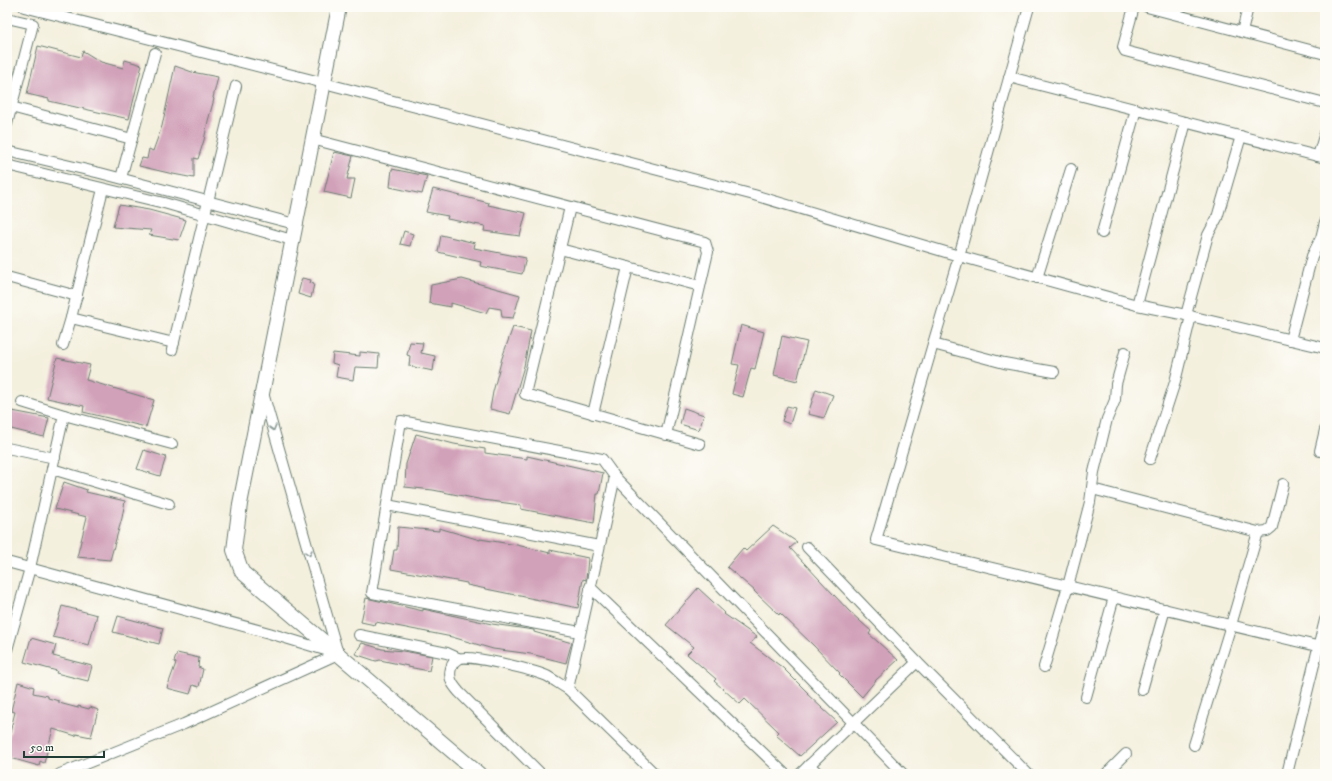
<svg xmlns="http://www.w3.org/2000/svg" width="1332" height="781" viewBox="0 0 1332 781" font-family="'IM FELL DW Pica',serif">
  <rect width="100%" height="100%" fill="#fdfcf7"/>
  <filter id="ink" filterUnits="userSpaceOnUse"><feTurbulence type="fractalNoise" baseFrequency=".025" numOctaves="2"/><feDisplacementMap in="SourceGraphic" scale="8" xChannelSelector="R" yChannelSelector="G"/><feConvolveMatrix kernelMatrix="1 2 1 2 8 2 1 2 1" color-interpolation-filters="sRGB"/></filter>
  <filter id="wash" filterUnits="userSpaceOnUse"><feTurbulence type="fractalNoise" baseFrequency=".012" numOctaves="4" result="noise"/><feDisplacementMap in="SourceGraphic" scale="16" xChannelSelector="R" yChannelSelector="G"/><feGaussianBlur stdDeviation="0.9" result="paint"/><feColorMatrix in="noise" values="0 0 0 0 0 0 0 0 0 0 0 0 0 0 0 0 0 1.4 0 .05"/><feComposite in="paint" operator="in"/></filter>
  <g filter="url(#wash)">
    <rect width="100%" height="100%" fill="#f4f0de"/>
    <g id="blocks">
      <g fill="#d1a1b9">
        <polygon points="38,46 81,57 83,51 101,62 123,68 125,60 142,65 129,119 49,101 49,99 27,94"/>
        <polygon points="175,66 192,72 218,77 213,98 214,99 208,121 204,140 198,159 194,158 194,178 173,174 139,166 142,158 147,159 149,149 153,151 162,126"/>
        <polygon points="334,152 353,156 347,179 355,179 351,198 324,192"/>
        <polygon points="392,169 427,176 422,194 390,187"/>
        <polygon points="433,189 489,203 488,205 526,213 520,236 484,231 485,226 447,219 448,216 426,212"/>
        <polygon points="119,205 149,210 186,220 179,240 149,235 151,230 113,227"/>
        <polygon points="404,231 413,234 410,246 400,244"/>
        <polygon points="441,235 475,243 474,248 526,258 522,274 480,266 481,262 438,252"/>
        <polygon points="302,278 311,280 310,283 314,284 311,298 298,294"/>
        <polygon points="462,279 520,295 513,318 502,317 501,309 489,307 486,313 451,303 451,307 429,303 431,285"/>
        <polygon points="741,325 764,332 755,369 751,368 743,397 732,394 739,365 732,364"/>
        <polygon points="513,327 531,331 524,366 510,414 490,409 493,392 502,358"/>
        <polygon points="782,336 807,342 797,381 774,375"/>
        <polygon points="410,342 423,343 421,353 435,356 433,371 409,366 410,356 407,355"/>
        <polygon points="360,352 379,354 378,368 355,367 353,380 336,377 338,365 332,363 333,353 360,356"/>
        <polygon points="57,358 90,365 86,380 154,400 146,427 83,412 84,406 47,398"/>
        <polygon points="816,389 833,395 824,418 808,414"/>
        <polygon points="787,406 795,408 790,424 782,421"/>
        <polygon points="684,408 704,415 699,430 680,424"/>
        <polygon points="7,410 49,418 44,437 7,428"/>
        <polygon points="416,434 454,444 485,449 485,453 527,459 527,456 603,473 599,494 597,494 594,523 521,509 521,505 483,500 433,490 405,487 406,464"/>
        <polygon points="144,450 166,457 160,476 137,469"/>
        <polygon points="64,482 87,490 86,492 125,501 122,518 110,560 77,557 87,517 55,509"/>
        <polygon points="773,526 797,542 790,548 849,611 871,631 869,634 898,660 876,680 862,697 839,674 840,673 814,646 780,613 779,615 754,591 755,591 727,567 743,548 746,551"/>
        <polygon points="398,527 439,531 439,528 480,540 480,539 517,545 550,553 550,550 588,558 586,580 583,579 578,608 467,585 467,583 391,569 394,550 397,550"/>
        <polygon points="698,588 725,613 724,614 757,637 750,643 783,668 808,693 807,694 837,722 800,756 776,735 779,732 745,699 740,704 714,681 716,679 687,654 694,647 666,625"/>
        <polygon points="366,598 423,611 423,609 492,624 534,630 534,632 572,643 570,648 566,663 531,654 493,649 452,637 376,622 375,625 361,622"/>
        <polygon points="62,606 97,615 89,645 53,637"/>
        <polygon points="118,616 163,628 159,644 113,632"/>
        <polygon points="31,638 56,645 53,656 92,666 88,681 56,673 57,671 24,662"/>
        <polygon points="362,643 382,649 403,651 432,656 429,671 408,667 408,666 380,660 376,661 355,654"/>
        <polygon points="177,653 199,658 198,667 203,669 199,687 193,685 190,694 167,688 176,663 174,662"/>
        <polygon points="18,682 34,687 33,693 48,696 48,698 59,701 59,703 78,708 78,706 89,709 90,707 98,710 91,737 76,734 76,736 53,729 44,763 40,761 39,766 7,757 7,745 15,712 11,711"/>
      </g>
    </g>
  </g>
  <g filter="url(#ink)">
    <use href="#blocks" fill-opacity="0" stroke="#6a7c70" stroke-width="1"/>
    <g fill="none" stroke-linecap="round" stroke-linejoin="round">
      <defs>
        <g id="street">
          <polyline points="24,7 324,83 754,195 959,256 1137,305 1186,315 1325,348"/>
          <polyline points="1029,7 959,256 933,344 876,540 1325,648"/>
          <polyline points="1134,7 1123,47 1125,51 1325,103"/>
          <polyline points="1147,7 1325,54"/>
          <polyline points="7,18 33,24 7,124"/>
          <polyline points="1242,32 1248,7"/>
          <polyline points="1009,77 1325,158"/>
          <polyline points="11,107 132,139"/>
          <polyline points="312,139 705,242 708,252 666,435"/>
          <polyline points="7,151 100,173 295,224"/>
          <polyline points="1318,156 1325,133"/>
          <polyline points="7,165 164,203 292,240"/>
          <polyline points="121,178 155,53"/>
          <polyline points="570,207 525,394 700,444"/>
          <polyline points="1102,233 1136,109"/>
          <polyline points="560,249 700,286"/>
          <polyline points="7,277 77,296"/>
          <polyline points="1037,278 1071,169"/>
          <polyline points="1137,305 1186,122"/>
          <polyline points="1186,315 1208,235 1217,218 1241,136"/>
          <polyline points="71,318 103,189"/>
          <polyline points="1290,340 1312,256 1321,238 1325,222"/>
          <polyline points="933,344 1004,363 1054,372"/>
          <polyline points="63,345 71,318 174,343"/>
          <polyline points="172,350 236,86"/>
          <polyline points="263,393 338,654"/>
          <polyline points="22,402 64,415"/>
          <polyline points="593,414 628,267"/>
          <polyline points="7,448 55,458"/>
          <polyline points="1320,451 1325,430"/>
          <polyline points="1150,459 1175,382 1191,316"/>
          <polyline points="52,469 169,504"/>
          <polyline points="615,477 568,689 655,774"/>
          <polyline points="1092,489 1258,532 1267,531 1272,527 1283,484"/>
          <polyline points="387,505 599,546"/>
          <polyline points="807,547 917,662 1028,774"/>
          <polyline points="7,562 269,633 335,653"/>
          <polyline points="590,587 785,774"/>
          <polyline points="580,632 372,593 401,421 602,459 615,477 903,774"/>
          <polyline points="359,635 447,653 458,658"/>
          <polyline points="7,650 30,568 64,415 172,444"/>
          <polyline points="1044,667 1068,586 1090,502 1094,472 1107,419 1115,400 1116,384 1125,352"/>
          <polyline points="1142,690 1165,609"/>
          <polyline points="1086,697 1114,597"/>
          <polyline points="1194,745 1231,625 1258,532"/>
          <polyline points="809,765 819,774"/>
          <polyline points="60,774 184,724 338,654"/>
          <path d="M541 774 459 692C453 685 448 679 451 668 452 664 454 661 458 659 468 653 535 671 547 676 554 680 561 685 568 689"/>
          <polyline points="800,774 917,662"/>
          <polyline points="1106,774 1126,754"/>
          <polyline points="1287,774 1325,620"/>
        </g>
        <polyline id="secondary" points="339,7 240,504 234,550 242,572 479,774"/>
      </defs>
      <use href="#street" stroke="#6a7c70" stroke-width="12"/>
      <use href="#secondary" stroke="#6a7c70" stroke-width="16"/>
      <use href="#street" stroke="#fff" stroke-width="10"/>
      <use href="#secondary" stroke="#fff" stroke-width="14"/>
    </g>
    <defs><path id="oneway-chevron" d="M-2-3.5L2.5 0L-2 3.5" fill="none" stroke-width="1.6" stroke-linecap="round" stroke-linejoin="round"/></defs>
    <g stroke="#8f9e9a">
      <use href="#oneway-chevron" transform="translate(273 428) rotate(74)"/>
      <use href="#oneway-chevron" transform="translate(309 553) rotate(74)"/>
    </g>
  </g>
  <rect width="1332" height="781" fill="none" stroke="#fdfcf7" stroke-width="24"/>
  <path d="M24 751v6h80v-6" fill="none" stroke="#1f3d34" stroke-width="2"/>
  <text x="30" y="751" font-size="12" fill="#1f3d34" stroke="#fdfcf7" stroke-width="3" paint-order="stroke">50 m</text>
</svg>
